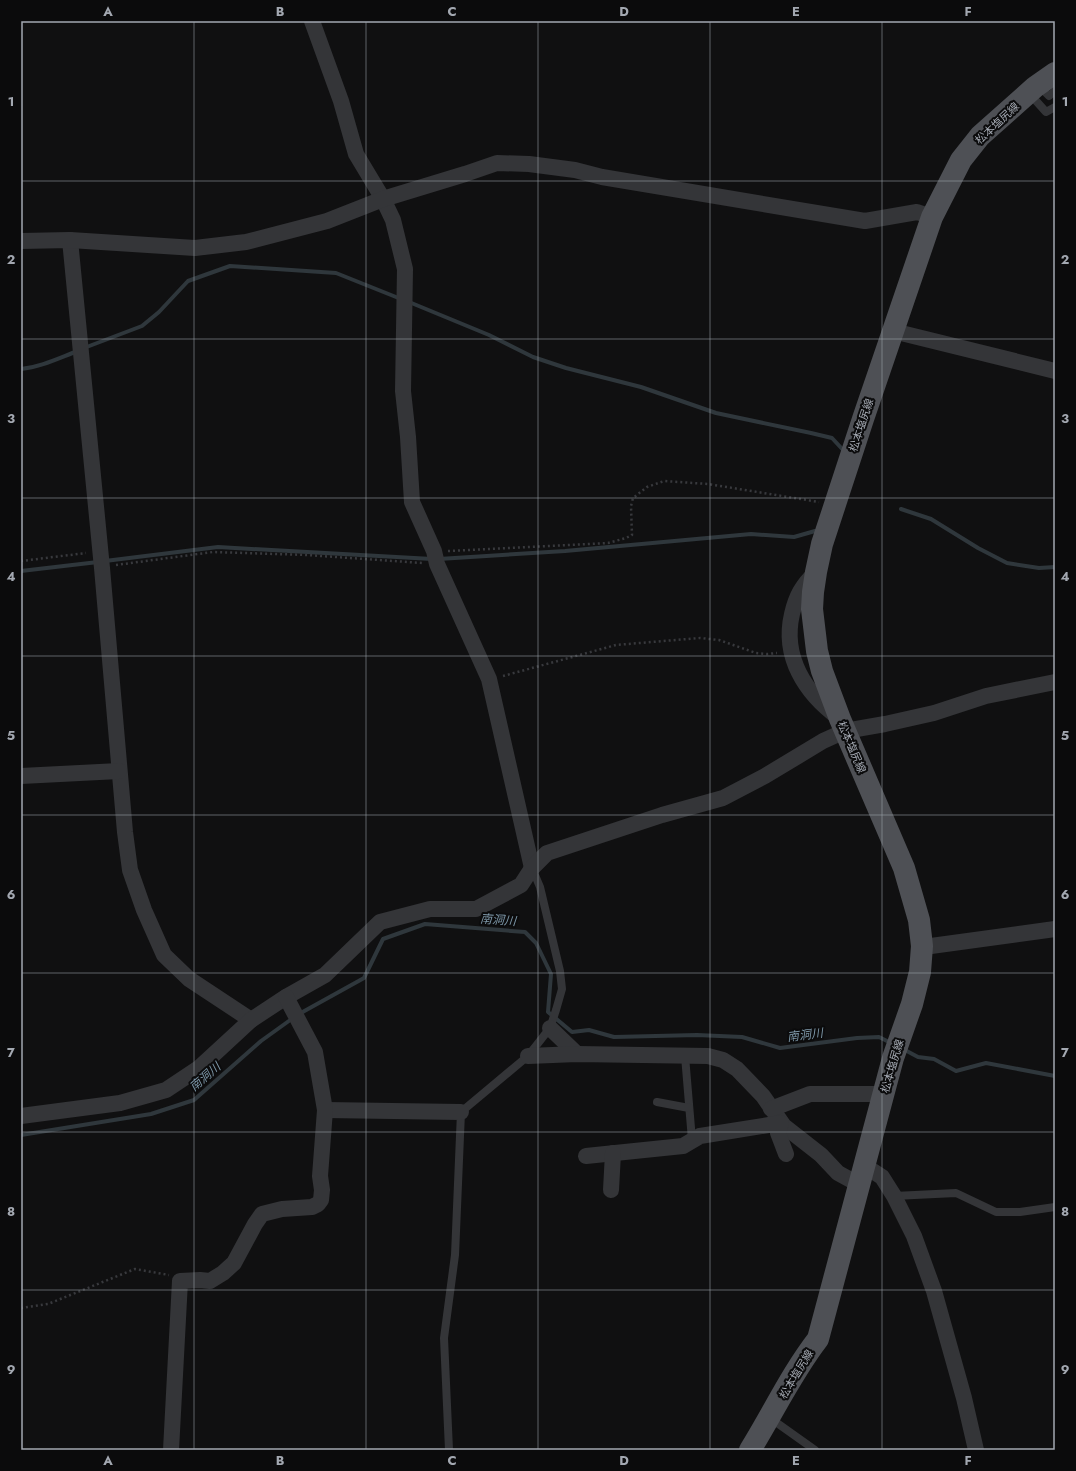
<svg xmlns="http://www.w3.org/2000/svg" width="1076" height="1471" viewBox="0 0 1076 1471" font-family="Jost,'Noto Sans JP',sans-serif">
  <rect width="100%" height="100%" fill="#101011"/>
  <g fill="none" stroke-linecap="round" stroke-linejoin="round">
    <g stroke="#2f373c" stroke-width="4">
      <polyline points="409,302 489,335 533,357 566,368 641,387 716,413 811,433 832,438 844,451"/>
      <polyline points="84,348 142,326 159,312 188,281 230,266 336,273 401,299"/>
      <path d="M21 369C41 367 59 358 78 351"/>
      <polyline points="901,509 931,519 978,548 1007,563 1039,568 1055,567"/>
      <polyline points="439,559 565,551 751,534 794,537 815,531"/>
      <polyline points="105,561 218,547 432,559"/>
      <polyline points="21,571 98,562"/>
      <polyline points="299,1014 364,978 383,939 425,924 525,932 536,943 551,974 548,1012 572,1032 589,1030 614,1037 697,1035 742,1037 780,1048 857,1038 879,1037 891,1043"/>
      <polyline points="903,1049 918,1057 934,1059 956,1071 986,1063 1055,1076"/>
      <polyline points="21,1135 151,1114 194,1100 261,1041 293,1018"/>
    </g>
    <g stroke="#38393d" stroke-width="2.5" stroke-dasharray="2 3" stroke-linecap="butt">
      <polyline points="448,551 608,543 626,538 632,535 631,506 633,498 647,487 664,481 708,484 819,502"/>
      <polyline points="21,561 86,553"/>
      <polyline points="116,565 213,552 307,555 422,563"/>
      <polyline points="503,676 616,645 700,638 719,640 756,653 767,654 777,653"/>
      <polyline points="21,1308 48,1304 135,1269 169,1275"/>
    </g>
    <g stroke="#343538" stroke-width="8">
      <polyline points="1039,86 1049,96 1055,91"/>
      <polyline points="1029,93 1046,112 1055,107"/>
      <polyline points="685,1056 692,1140"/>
      <polyline points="657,1102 689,1108"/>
      <polyline points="894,1196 956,1193 996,1212 1020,1212 1055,1207"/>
      <polyline points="770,1418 815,1450"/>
      <polyline points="449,1450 444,1338 455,1255 461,1112 528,1056 550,1028 556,1010 562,989 560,971 540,887 532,868"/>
    </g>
    <g stroke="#343538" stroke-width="16">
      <polyline points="312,21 341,101 356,154 383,199 393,220 405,269 403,391 408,437 412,502 434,551 437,564 489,679 532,868"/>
      <polyline points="70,240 102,568 125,832 130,870 144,910 164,955 189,979 251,1020"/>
      <polyline points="21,241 70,240 195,248 246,242 327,221 383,199 465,174 497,163 529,164 575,170 602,177 865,221 917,212 932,217"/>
      <polyline points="893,331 1055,371"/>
      <path d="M816 572C802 585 796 597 792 614 782 657 805 693 839 718"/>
      <polyline points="21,776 119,771"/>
      <polyline points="922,946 931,946 1055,929"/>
      <polyline points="550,1028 577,1054"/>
      <polyline points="528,1056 577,1054 708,1056 723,1060 737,1069 763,1096 784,1126 821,1155 838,1173 860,1185"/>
      <polyline points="771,1109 810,1094 883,1094"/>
      <polyline points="325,1110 461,1112"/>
      <polyline points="21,1116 120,1103 166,1090 199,1068 251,1020 286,997 325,975 380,922 430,909 476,909 521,885 532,868 547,853 662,815 723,798 765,776 823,741 845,731 885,724 934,713 986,696 1055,682"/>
      <polyline points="586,1156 683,1146 700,1136 781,1123 778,1133 786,1154"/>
      <polyline points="865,1166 882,1177 894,1196 914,1236 934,1291 964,1398 976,1450"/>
      <polyline points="611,1190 613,1153"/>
      <polyline points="171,1450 180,1281 200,1280 210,1281 223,1273 234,1263 255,1224 262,1214 282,1209 312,1207 318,1204 321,1200 322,1190 320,1176 325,1110 315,1052 286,997"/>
    </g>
    <path stroke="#4e5055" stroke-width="22" d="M750 1450C773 1413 791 1374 818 1339L893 1058 912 1004 920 972 922 946 919 920 904 868 840 719 822 671 817 651 812 609 813 592 816 572 822 544 863 419 932 217 961 160 980 136 1035 87 1055 73"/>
  </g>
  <path fill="none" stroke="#a3a8b1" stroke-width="1" stroke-opacity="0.55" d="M194 21V1450M366 21V1450M538 21V1450M710 21V1450M882 21V1450M21 181H1055M21 339H1055M21 498H1055M21 656H1055M21 815H1055M21 973H1055M21 1132H1055M21 1290H1055"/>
  <g text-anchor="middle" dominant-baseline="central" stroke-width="4" stroke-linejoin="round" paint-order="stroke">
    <g font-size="11" fill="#a3a8b1" stroke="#0b0b0c">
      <text transform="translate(997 123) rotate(-43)">松本塩尻線</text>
      <text transform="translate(861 425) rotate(-72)">松本塩尻線</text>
      <text transform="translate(852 747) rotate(67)">松本塩尻線</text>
      <text transform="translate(892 1066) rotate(-74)">松本塩尻線</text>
      <text transform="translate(796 1374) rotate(-59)">松本塩尻線</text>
    </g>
    <g font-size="12" font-style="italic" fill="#7d97a8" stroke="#0b0b0c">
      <text transform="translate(498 920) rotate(4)">南洞川</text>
      <text transform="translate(805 1035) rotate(-7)">南洞川</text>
      <text transform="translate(205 1077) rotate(-41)">南洞川</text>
    </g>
  </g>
  <rect width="1076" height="1471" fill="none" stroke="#0b0b0c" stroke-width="44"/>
  <rect x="22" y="22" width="1032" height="1427" fill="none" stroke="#a3a8b1" stroke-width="1.5"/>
  <g font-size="13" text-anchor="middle" font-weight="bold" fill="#a3a8b1">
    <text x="108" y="16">A</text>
    <text x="280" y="16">B</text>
    <text x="452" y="16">C</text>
    <text x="624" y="16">D</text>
    <text x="796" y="16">E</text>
    <text x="968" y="16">F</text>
    <text x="11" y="106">1</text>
    <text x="1065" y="106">1</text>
    <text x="11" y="264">2</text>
    <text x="1065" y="264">2</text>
    <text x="11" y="423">3</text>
    <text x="1065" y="423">3</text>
    <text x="11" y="581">4</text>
    <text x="1065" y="581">4</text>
    <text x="11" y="740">5</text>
    <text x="1065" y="740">5</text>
    <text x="11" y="899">6</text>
    <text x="1065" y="899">6</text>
    <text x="11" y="1057">7</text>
    <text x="1065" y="1057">7</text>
    <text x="11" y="1216">8</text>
    <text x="1065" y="1216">8</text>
    <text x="11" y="1374">9</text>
    <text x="1065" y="1374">9</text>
    <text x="108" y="1465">A</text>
    <text x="280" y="1465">B</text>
    <text x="452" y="1465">C</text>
    <text x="624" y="1465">D</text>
    <text x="796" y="1465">E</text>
    <text x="968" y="1465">F</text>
  </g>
</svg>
